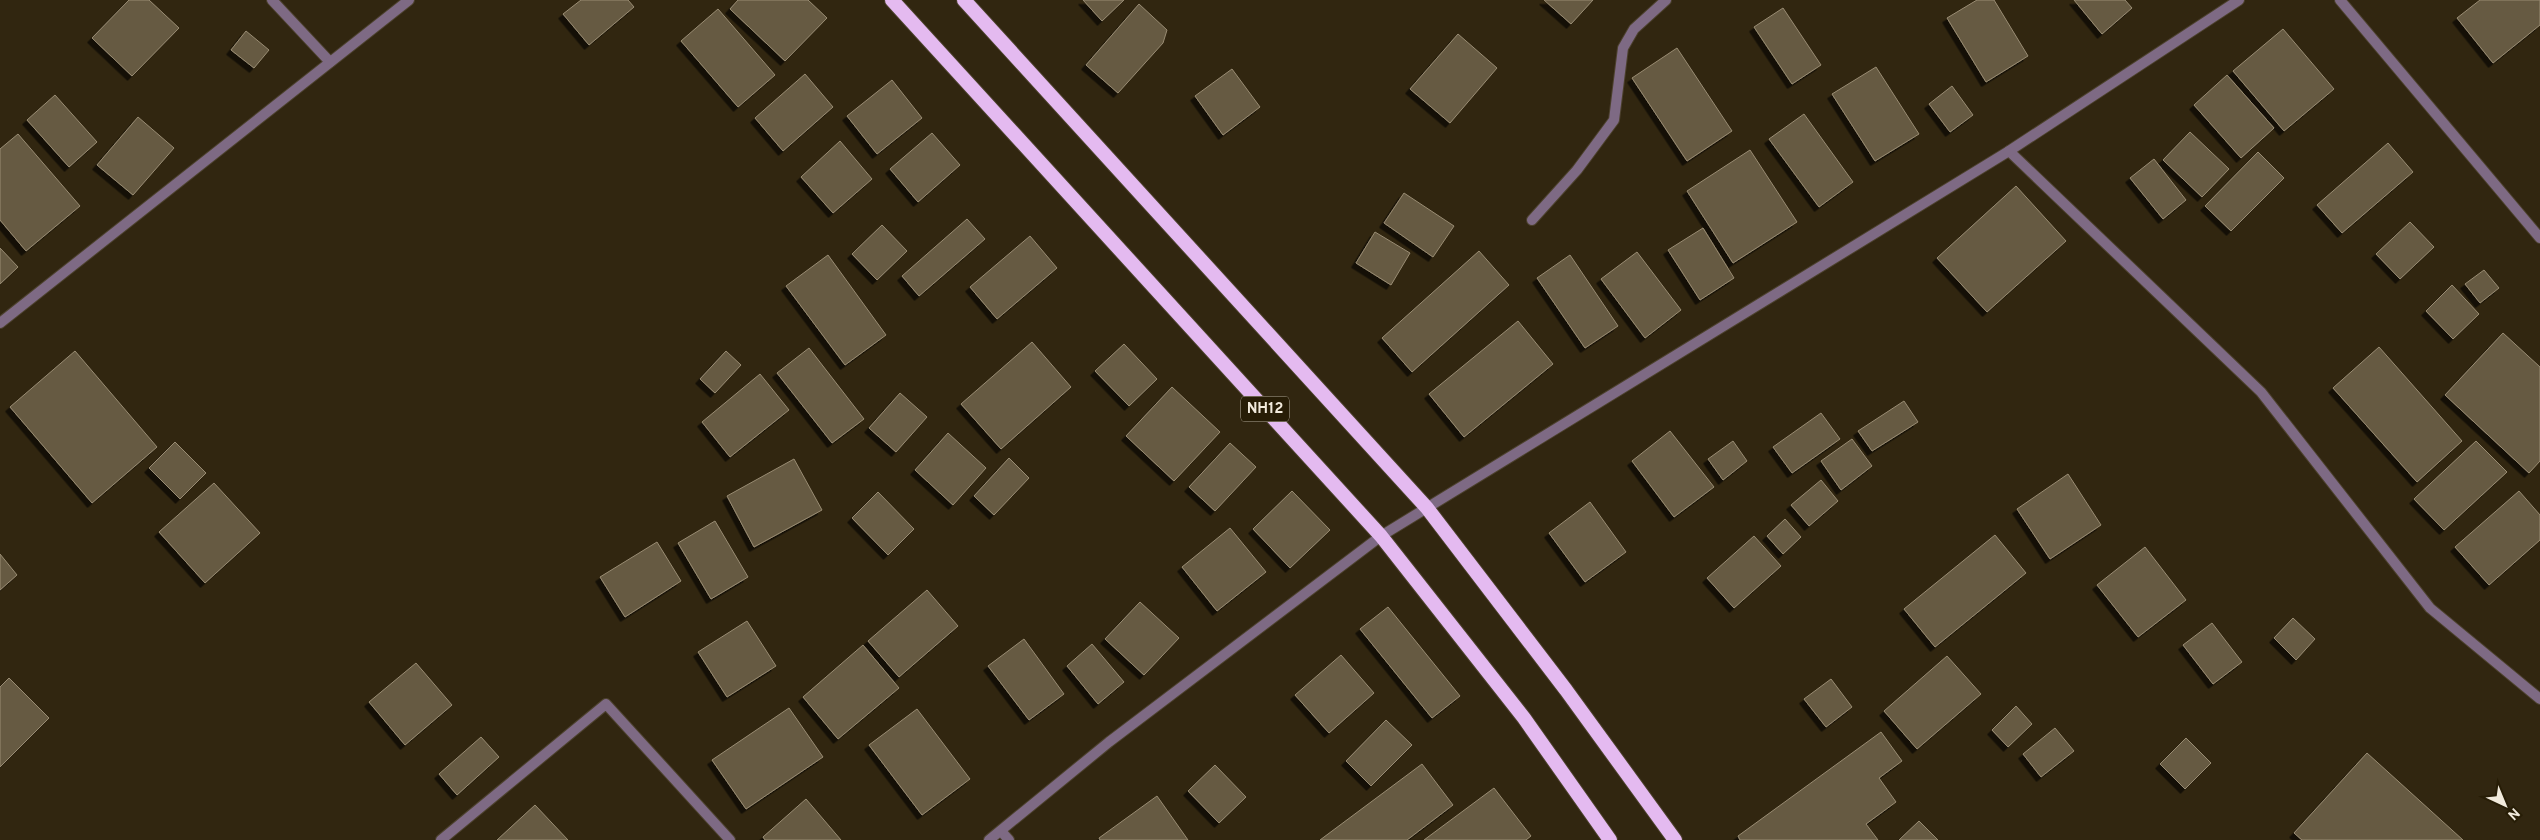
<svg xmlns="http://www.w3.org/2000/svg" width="2540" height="840" viewBox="0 0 2540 840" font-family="Overpass,sans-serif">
  <defs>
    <filter id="shadow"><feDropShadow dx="-4.5" dy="4.5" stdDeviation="0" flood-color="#0009"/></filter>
  </defs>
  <rect width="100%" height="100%" fill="#312610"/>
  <g fill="#665a42" stroke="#998c73" filter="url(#shadow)">
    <polygon points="129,0 149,0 179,28 132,76 92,38"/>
    <polygon points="581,0 628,0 634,7 589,45 563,14"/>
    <polygon points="738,0 808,0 827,18 785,61 730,9"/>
    <polygon points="1083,0 1124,0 1102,21"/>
    <polygon points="1544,0 1593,0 1571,24"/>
    <polygon points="1977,0 1994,0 2028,56 1986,82 1947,18"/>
    <polygon points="2074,0 2125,0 2132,8 2102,34"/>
    <polygon points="2480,0 2540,0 2540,25 2493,63 2457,18"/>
    <polygon points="1139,4 1167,30 1163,43 1118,93 1086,65"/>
    <polygon points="1783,8 1821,65 1792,84 1754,27"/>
    <polygon points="718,9 775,75 738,107 681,41"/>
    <polygon points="2283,29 2334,89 2284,131 2233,71"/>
    <polygon points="246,31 269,50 254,68 231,50"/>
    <polygon points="1458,34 1497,68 1450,123 1410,89"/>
    <polygon points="1677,48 1732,131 1687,161 1632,78"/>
    <polygon points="1876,67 1919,134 1875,161 1832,94"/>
    <polygon points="1232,69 1260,107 1223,135 1195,96"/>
    <polygon points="805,74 833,107 783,151 755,118"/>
    <polygon points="2227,75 2274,128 2241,158 2194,105"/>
    <polygon points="892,80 922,118 877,154 847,116"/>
    <polygon points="1952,86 1973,115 1950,132 1929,104"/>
    <polygon points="55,95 97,142 69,167 27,120"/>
    <polygon points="1804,114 1853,182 1819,207 1769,139"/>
    <polygon points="138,117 174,148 133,195 97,165"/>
    <polygon points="2190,132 2229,169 2202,197 2163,160"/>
    <polygon points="932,133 960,165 918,202 890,169"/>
    <polygon points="18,134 80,206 26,251 0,220 0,149"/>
    <polygon points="840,141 872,179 833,213 801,177"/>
    <polygon points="2388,143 2413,172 2342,233 2317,205"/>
    <polygon points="1750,150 1797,222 1733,263 1687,191"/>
    <polygon points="2258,152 2284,178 2231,231 2205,206"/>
    <polygon points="2154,159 2186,200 2163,219 2130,178"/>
    <polygon points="2016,186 2066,241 1987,312 1937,258"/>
    <polygon points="1404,193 1454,226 1433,257 1384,223"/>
    <polygon points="967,219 985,239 919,296 902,276"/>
    <polygon points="2410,222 2434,247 2400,279 2376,254"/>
    <polygon points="882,225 907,251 877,280 852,254"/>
    <polygon points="1703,228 1734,278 1700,300 1668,250"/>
    <polygon points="1375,232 1410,253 1391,285 1356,263"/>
    <polygon points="1030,236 1057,268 997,319 970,287"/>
    <polygon points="0,248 18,267 0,284"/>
    <polygon points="1479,251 1509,285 1412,372 1382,338"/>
    <polygon points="1637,252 1681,310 1645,338 1601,279"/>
    <polygon points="828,255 886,335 845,365 786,286"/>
    <polygon points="1570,255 1618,326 1585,348 1537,278"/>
    <polygon points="2484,270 2499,288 2480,303 2465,284"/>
    <polygon points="2452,285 2479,314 2453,339 2426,311"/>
    <polygon points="1518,321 1553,364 1464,437 1429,394"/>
    <polygon points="2503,333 2540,367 2540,461 2529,473 2445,395"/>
    <polygon points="1032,342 1071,387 1001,449 961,404"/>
    <polygon points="1124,344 1157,379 1129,406 1095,371"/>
    <polygon points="2379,347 2462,441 2417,482 2333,388"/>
    <polygon points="809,348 864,419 832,443 777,373"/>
    <polygon points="75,351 157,447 92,503 10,407"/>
    <polygon points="726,351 741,365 715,393 700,379"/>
    <polygon points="760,374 789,410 730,457 702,422"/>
    <polygon points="1172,387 1220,432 1174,481 1126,436"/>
    <polygon points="900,393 927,417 896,452 869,428"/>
    <polygon points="1904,401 1918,422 1872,451 1858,431"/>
    <polygon points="1821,413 1840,439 1792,473 1773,447"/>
    <polygon points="1670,431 1714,487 1674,517 1632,461"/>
    <polygon points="948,433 986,468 953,505 915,470"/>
    <polygon points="1852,439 1872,466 1841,490 1821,461"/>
    <polygon points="1733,441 1747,461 1723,480 1708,459"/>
    <polygon points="2476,441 2507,472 2444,530 2414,499"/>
    <polygon points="175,442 206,473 180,499 149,468"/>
    <polygon points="1230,443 1256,467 1215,511 1189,487"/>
    <polygon points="1009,458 1029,478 994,515 974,496"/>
    <polygon points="794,459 822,510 754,547 727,496"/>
    <polygon points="2068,474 2101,525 2050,559 2017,509"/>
    <polygon points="1821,480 1838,501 1809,526 1791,505"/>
    <polygon points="214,483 260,533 205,583 159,532"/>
    <polygon points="1292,491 1330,530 1290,568 1253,529"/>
    <polygon points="2519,491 2540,515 2540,540 2489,585 2455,547"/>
    <polygon points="878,492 914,529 888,555 852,518"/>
    <polygon points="1590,502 1626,552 1585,582 1549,533"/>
    <polygon points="1785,519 1801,537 1783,554 1767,536"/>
    <polygon points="715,521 748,577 711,599 678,543"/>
    <polygon points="1230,528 1266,572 1217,611 1182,567"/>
    <polygon points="1995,535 2026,573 1935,647 1904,609"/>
    <polygon points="1754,536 1781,566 1734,608 1707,578"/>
    <polygon points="657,542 681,581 625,617 600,577"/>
    <polygon points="2145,547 2186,600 2138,637 2097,585"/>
    <polygon points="0,554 17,575 0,590"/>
    <polygon points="927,590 958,626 899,677 868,641"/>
    <polygon points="1140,602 1179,638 1144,675 1105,639"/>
    <polygon points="1388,607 1460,696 1432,718 1360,629"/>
    <polygon points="2293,618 2315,639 2296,660 2274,638"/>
    <polygon points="747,621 776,666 727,697 698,652"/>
    <polygon points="2212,623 2242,662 2213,684 2183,645"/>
    <polygon points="1024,639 1064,694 1029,720 988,666"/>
    <polygon points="1092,644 1124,682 1098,704 1067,666"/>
    <polygon points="863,645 899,688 838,739 803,697"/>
    <polygon points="1341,655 1374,693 1329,733 1295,695"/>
    <polygon points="1947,656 1981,694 1917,749 1884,711"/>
    <polygon points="416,663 452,705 405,745 369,702"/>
    <polygon points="9,678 49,718 0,767 0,687"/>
    <polygon points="1831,679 1852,707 1826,727 1804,699"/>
    <polygon points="2016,706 2032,724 2008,747 1992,730"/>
    <polygon points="789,708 823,757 746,809 712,760"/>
    <polygon points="917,709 970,779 922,815 869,745"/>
    <polygon points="1386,720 1412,745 1371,786 1346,761"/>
    <polygon points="2055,728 2074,751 2041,777 2023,754"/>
    <polygon points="1881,732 1902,761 1879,778 1896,802 1866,824 1878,840 1740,840 1738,836"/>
    <polygon points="481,737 499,757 457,795 439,774"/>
    <polygon points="2186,738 2211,763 2185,789 2160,764"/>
    <polygon points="2367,753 2463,840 2302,840 2294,833"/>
    <polygon points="1422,764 1453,805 1407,840 1320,840"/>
    <polygon points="1215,765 1246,797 1219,823 1188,791"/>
    <polygon points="1494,788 1531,836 1526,840 1424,840"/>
    <polygon points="1157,796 1188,840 1100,840 1099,838"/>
    <polygon points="806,799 841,840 765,840 763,837"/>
    <polygon points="535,805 568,840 497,840"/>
    <polygon points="1919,821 1938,840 1899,840"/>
  </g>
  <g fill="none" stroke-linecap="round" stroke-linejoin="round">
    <defs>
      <g id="minor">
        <polyline points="272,0 330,62"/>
        <polyline points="2340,0 2540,238"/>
        <polyline points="2009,151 2261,392 2430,608 2540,699"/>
        <polyline points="1532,220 1577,170 1614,120 1623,48 1634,29 1666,0"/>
        <polyline points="0,323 409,0"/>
        <polyline points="1001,831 1009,840"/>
        <polyline points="441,840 606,704 730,840"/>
        <polyline points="989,840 1109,742 1381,536 2009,151 2239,0"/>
      </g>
      <g id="trunk">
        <polyline points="892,0 1381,536 1524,718 1610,840"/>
        <polyline points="964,0 1427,508 1566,690 1675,840"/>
      </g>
    </defs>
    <use href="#minor" stroke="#4c412d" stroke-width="12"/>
    <use href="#trunk" stroke="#4c412d" stroke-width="16"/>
    <use href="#minor" stroke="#7e6a84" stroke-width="10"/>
    <use href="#trunk" stroke="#e4baf0" stroke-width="14"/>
  </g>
  <g text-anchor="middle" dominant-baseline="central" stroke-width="4" stroke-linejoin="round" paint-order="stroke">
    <rect fill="#271d06" stroke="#b4ac9c" stroke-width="1" x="1241" y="396.5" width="48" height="25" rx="4"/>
    <g font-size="15" font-weight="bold" fill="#f1eadc">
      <text x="1265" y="409">NH12</text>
    </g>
  </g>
  <g transform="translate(2505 805) rotate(136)" stroke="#271d06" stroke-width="4" paint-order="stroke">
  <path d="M0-4L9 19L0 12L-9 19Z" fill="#f1eadc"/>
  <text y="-8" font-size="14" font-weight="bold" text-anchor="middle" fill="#f1eadc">N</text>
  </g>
</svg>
